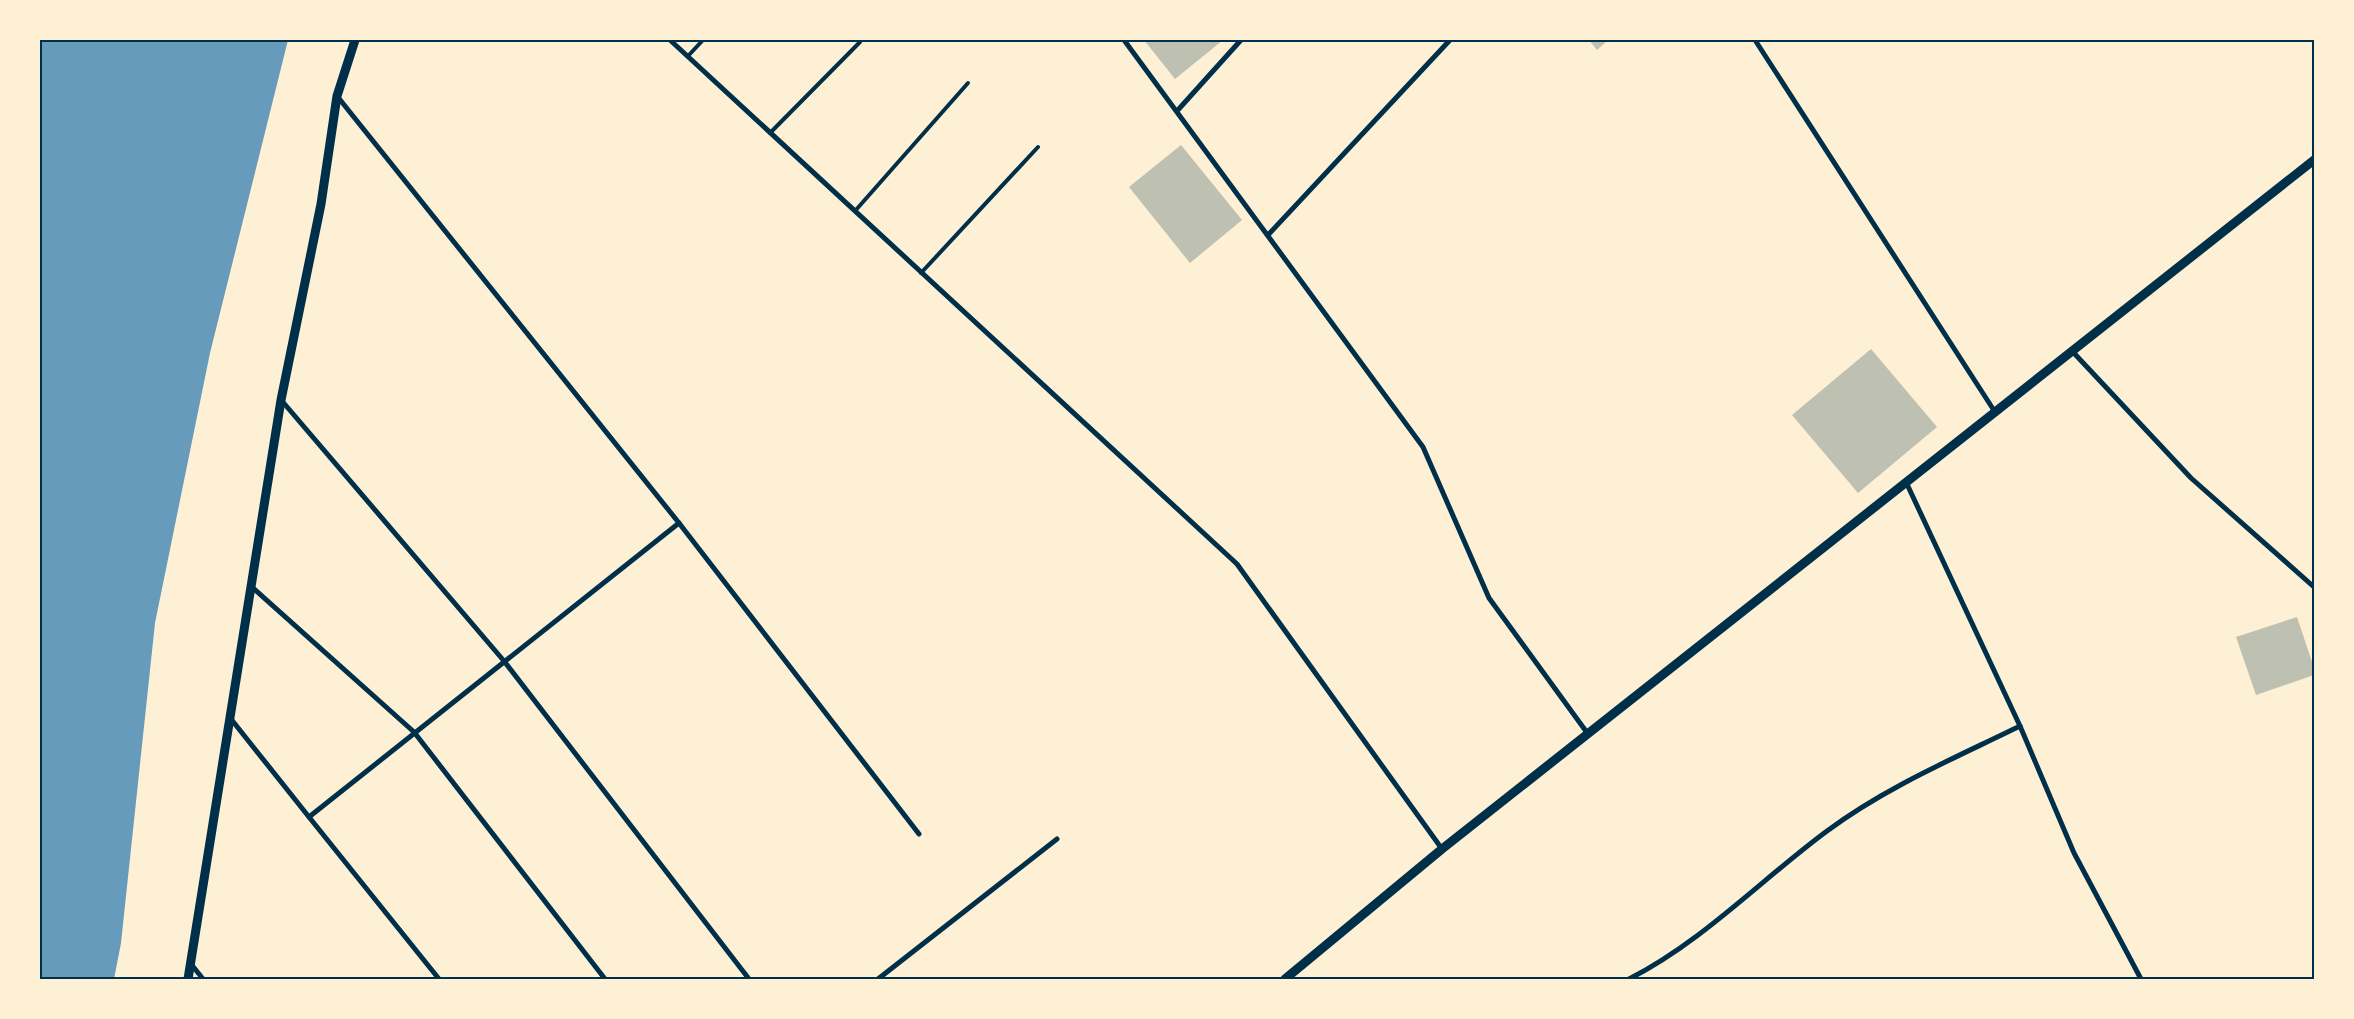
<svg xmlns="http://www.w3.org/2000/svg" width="2354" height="1019" viewBox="0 0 2354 1019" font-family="'Asap Condensed',sans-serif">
  <rect width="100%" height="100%" fill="#fdf0d5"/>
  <polygon fill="#669bbc" points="40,40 288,40 210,353 155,623 121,943 114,979 40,979"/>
  <g fill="#bec0b2">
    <polygon points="1144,40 1223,40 1175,79"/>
    <polygon points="1589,40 1608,40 1597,50"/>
    <polygon points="1181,145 1242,220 1190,263 1129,187"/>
    <polygon points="1871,349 1937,427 1858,493 1792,415"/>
    <polygon points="2297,617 2314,668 2314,675 2256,695 2236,637"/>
  </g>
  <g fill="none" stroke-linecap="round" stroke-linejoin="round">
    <g stroke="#003049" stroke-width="4">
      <polyline points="688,56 703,40"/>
      <polyline points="770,133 860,42"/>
      <polyline points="855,211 968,83"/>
      <polyline points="921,273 1038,147"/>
    </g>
    <g stroke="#003049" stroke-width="5">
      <polyline points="670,40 1237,564 1442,849"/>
      <polyline points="1124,40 1423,447 1489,598 1588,734"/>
      <polyline points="1755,40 1995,412"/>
      <polyline points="337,96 679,523 919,834"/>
      <polyline points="1177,111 1241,40"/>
      <polyline points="1268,235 1450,40"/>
      <polyline points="2072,351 2191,478 2314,587"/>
      <polyline points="282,401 504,661 749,979"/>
      <polyline points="1906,482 2020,726 2074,853 2141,979"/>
      <polyline points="252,587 414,732 605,979"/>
      <polyline points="231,719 309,817 679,523"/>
      <polyline points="309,817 439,979"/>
      <polyline points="191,964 203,979"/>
      <polyline points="878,979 1057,839"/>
      <path d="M1629 979C1702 942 1762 879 1827 831 1886 787 1955 758 2020 726"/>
    </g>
    <g stroke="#003049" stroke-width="9">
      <polyline points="188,979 281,400 321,204 337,96 355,40"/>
      <polyline points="1285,979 1442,849 2314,160"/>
    </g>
  </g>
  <rect width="2354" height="1019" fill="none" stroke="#fdf0d5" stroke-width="82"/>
  <rect x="41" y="41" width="2272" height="937" fill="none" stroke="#003049" stroke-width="2"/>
</svg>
